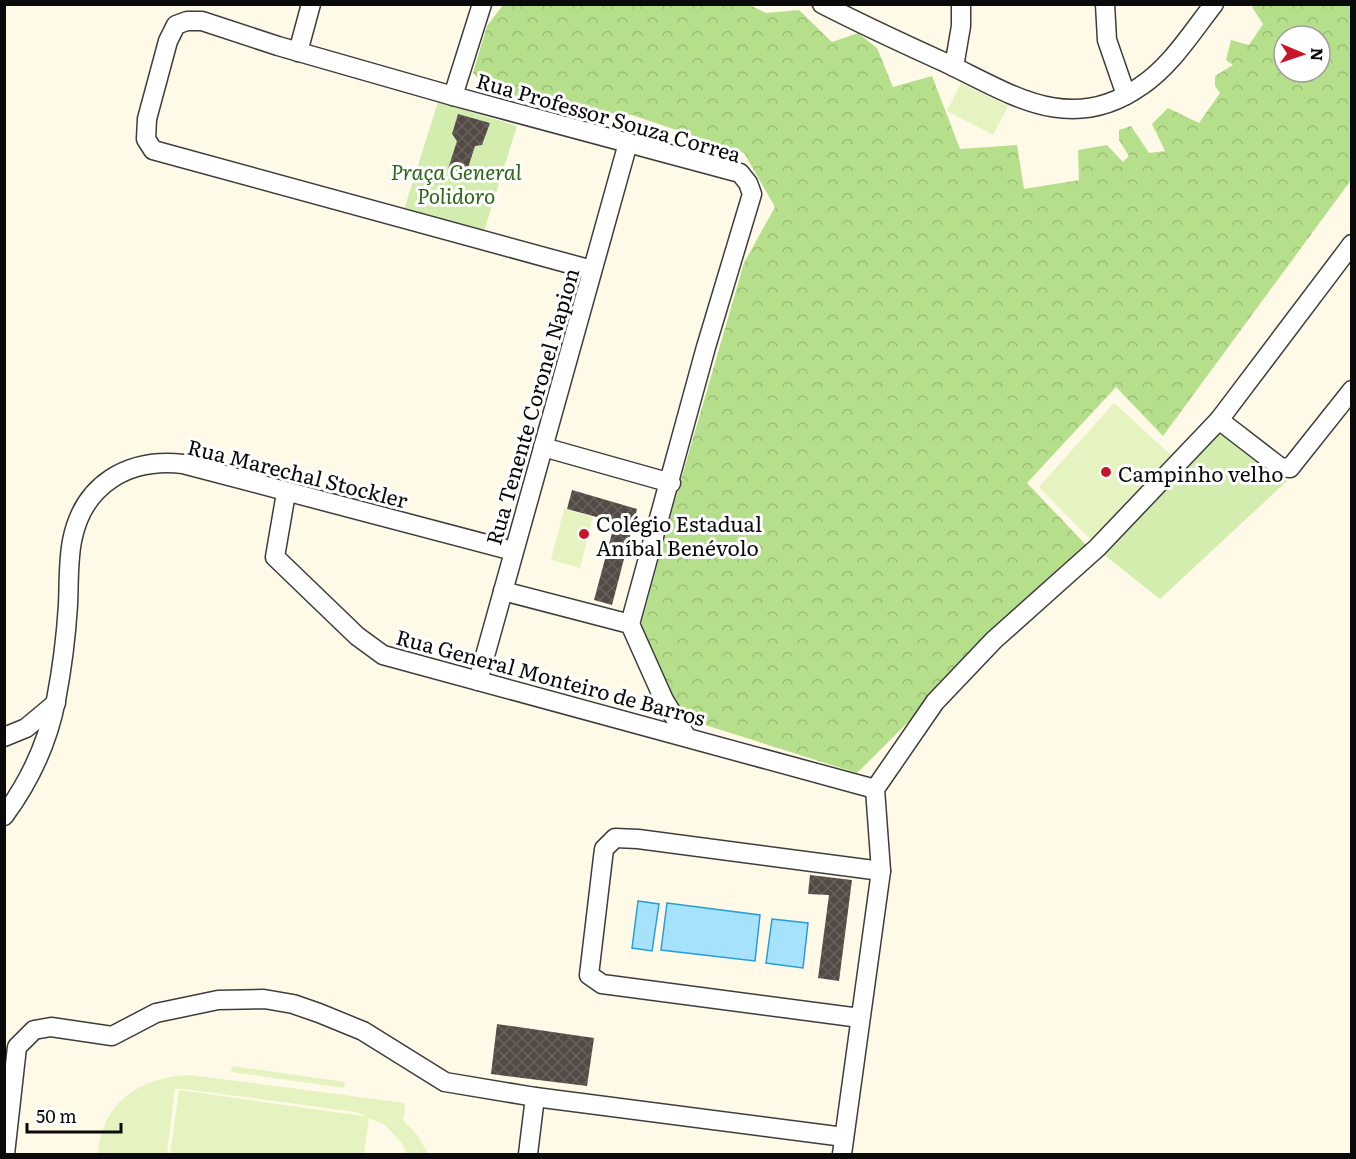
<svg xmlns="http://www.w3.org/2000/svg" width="1356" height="1159" viewBox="0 0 1356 1159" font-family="Literata,serif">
  <defs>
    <pattern id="forest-crowns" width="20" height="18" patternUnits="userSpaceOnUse" patternTransform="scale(1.5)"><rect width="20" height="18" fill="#b6df8b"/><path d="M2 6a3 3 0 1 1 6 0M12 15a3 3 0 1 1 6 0" fill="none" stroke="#9bbe77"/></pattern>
    <pattern id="building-cross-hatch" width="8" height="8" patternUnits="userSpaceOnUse" patternTransform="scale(1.5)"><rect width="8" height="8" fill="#534a45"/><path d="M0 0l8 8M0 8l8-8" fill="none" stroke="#67605c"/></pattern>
  </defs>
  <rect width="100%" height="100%" fill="#fff9e7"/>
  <path fill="url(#forest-crowns)" fill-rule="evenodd" d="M748 4 766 13 799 10 832 42 858 33 877 48 893 87 932 76 960 149 1017 145 1024 189 1079 180 1078 150 1107 145 1123 162 1129 156 1119 140V130L1131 126 1149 153 1165 151 1152 124 1168 108 1199 123 1220 93 1215 86V76L1233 65 1226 60 1231 40 1249 45 1263 24 1252 7 1256 4 1351 5V180L1163 436 1116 387 1027 483 1086 545 857 773 677 716 640 628 671 514 744 263 775 207 744 153 632 115 541 108 487 87 473 73 487 26 503 5ZM1284 36H1320V72H1284Z"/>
  <g fill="#d2edad">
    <polygon points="438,102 517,126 482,238 402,216"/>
    <polygon points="1217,429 1287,481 1160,599 1098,550"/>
  </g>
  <g fill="#e5f3c0">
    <polygon points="961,83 1008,106 993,135 947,111"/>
    <polygon points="1114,403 1173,457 1094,543 1039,487"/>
    <polygon points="564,509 593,517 580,568 551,560"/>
    <polygon points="232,1066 345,1082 344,1088 231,1072"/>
    <path d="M190 1075 405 1103 404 1118H401L418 1136 428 1154H407L401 1142 385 1125 356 1112 185 1089H175L167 1154H98C102 1101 141 1077 190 1075Z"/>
    <polygon points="179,1090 369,1117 364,1154 170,1154"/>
  </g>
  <g fill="#a6e2fc" stroke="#269eda" stroke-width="1.5">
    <polygon points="638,901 659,904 652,951 632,948"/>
    <polygon points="667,903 760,915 755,961 661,950"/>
    <polygon points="772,919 808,923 803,968 766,963"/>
  </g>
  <g fill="url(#building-cross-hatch)">
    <polygon points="458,114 490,123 482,145 475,146 466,174 448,169 457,141 452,134"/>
    <polygon points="572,490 637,509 612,605 594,600 615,522 567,509"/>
    <polygon points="810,875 852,880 839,981 818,978 829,895 808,894"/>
    <polygon points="497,1024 594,1038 587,1086 491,1074"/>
  </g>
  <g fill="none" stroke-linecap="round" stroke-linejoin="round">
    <defs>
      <g id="minor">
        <path d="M822 4C863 25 904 44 946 63 1011 94 1070 136 1141 86 1171 66 1192 32 1214 4"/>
        <polyline points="1105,4 1107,40 1126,95"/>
        <polyline points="298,52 311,4"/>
        <polyline points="954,67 961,26 961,4"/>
        <polyline points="453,96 482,4"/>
        <polyline points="592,270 153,150 146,139 147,119 168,41 176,25 187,21 202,21 278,46 453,96 740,173 748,183 752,194 706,347 630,624"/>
        <polyline points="1219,420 1280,467 1290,468 1352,390"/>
        <polyline points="543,447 671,483"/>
        <polyline points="286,493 275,557 357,636 383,655 875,789"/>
        <polyline points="503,591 630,624 664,700 686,736"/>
        <polyline points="478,681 628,143"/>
        <polyline points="4,737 26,728 56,703"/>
        <path d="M4 816C29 782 48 742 56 700 62 669 66 637 68 605 69 584 68 562 72 541 83 484 128 458 183 464L513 551"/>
        <polyline points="860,1018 602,984 589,975 604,849 615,838 638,839 881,871"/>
        <polyline points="5,1154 17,1047 34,1030 51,1027 112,1036 156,1013 218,1000 264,999 293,1004 319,1013 363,1031 445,1082 535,1097 844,1137"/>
        <polyline points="528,1154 535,1097"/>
        <polyline points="842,1154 881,871 875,789 935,702 994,640 1097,548 1219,420 1352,244"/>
      </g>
    </defs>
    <use href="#minor" stroke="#3d3d3d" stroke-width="21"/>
    <use href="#minor" stroke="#fff" stroke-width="18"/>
  </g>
  <g fill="#c6162a" stroke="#fff" stroke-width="2">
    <circle cx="1106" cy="472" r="6"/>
    <circle cx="584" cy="534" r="6"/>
  </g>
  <g text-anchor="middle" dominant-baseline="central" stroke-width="6" stroke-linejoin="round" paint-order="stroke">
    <g font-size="21" fill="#0a0a0a" stroke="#fff">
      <text transform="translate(609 116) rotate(16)">Rua Professor Souza Correa</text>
      <text transform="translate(531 406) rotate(-74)">Rua Tenente Coronel Napion</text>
      <text transform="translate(298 472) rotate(14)">Rua Marechal Stockler</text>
      <text transform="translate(551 676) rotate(15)">Rua General Monteiro de Barros</text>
    </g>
    <g font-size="21" font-style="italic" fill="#2c6616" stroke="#fff">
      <text x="456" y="170">Praça General<tspan x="456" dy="24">Polidoro</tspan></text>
    </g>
    <g font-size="21" fill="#0a0a0a" stroke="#fff" text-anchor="start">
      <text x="1118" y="472">Campinho velho</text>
      <text x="596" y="522">Colégio Estadual<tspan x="596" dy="24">Aníbal Benévolo</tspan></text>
    </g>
  </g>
  <rect width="1356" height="1159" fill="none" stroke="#0a0a0a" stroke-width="12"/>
  <g transform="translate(1302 54) rotate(92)"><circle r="28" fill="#ffffff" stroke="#9d9d9d" stroke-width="1.5"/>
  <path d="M0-4.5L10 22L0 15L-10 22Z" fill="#c6162a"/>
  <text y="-9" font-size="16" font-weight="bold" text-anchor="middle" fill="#0a0a0a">N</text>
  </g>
  <path d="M27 1123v9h94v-9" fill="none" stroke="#0a0a0a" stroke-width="3"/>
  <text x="36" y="1123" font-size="18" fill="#0a0a0a" stroke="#ffffff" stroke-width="4.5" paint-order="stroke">50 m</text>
</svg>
